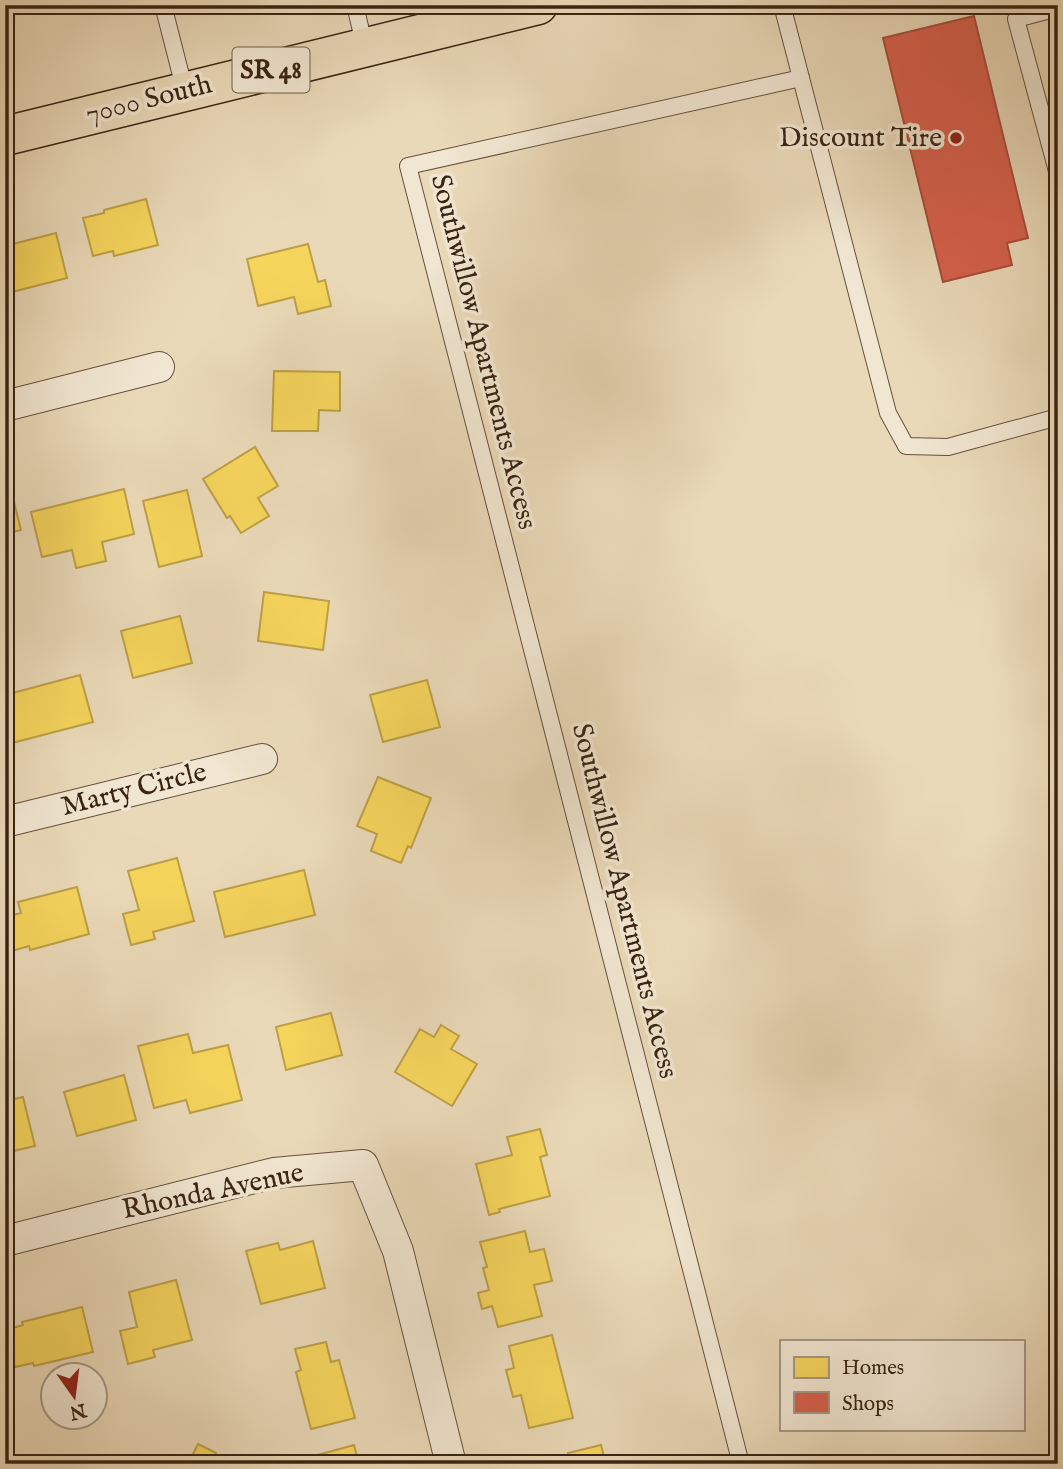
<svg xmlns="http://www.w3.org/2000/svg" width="1063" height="1469" viewBox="0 0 1063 1469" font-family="'IM FELL English',serif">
  <rect width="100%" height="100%" fill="#ead9b8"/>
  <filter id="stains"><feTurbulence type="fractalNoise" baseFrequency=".00286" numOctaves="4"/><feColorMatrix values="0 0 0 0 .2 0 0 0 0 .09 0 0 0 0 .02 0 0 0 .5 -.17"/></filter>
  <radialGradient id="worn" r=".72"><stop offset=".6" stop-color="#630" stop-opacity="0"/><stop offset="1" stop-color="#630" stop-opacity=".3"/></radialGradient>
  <g fill="#f6d55c" stroke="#bda046" stroke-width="2">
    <polygon points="146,199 158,245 114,256 113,251 93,256 83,218 104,213 104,210"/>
    <polygon points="56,233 67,278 8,293 5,285 5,246"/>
    <polygon points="308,244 318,282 325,280 331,306 298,314 294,297 258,306 247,259"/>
    <polygon points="274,371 340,372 340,411 319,410 318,431 272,431"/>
    <polygon points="255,447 278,486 258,498 269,516 241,533 230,516 227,518 203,479"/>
    <polygon points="10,486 21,530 5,534 5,487"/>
    <polygon points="124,489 134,534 102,542 106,561 76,568 72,550 42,557 31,512"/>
    <polygon points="187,490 202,556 159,567 143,501"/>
    <polygon points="264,592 329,601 323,650 258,641"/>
    <polygon points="180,616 192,663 133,678 121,631"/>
    <polygon points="80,675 93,722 12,743 5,718 5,695"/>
    <polygon points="427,680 440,727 383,742 370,695"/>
    <polygon points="378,777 431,798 411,848 408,846 401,863 371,851 377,834 357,826"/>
    <polygon points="177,858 194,921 153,932 155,939 131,945 123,914 139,910 128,871"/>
    <polygon points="304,870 315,915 225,937 214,892"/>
    <polygon points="77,887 89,934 30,950 29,946 12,951 5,928 5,917 21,913 18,902"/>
    <polygon points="331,1013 342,1055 286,1070 276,1027"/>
    <polygon points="441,1025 459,1036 451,1049 477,1064 452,1106 395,1072 420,1029 434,1037"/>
    <polygon points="188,1034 193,1053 228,1045 242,1100 190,1113 186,1100 154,1108 138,1046"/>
    <polygon points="124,1075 136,1120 77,1136 64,1092"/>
    <polygon points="23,1097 35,1146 5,1153 5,1101"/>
    <polygon points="540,1129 547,1155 540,1157 550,1196 499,1209 500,1212 489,1215 476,1164 512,1155 507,1137"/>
    <polygon points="525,1231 530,1252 544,1249 552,1281 534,1285 542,1316 498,1327 492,1306 482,1309 478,1293 489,1290 483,1268 487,1267 480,1242"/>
    <polygon points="313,1241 325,1288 261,1304 246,1251 278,1243 280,1250"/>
    <polygon points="176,1280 192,1340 153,1350 155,1357 128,1364 120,1331 137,1327 129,1292"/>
    <polygon points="82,1307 93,1352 34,1366 33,1363 15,1367 5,1330 23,1325 22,1322"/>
    <polygon points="552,1335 573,1418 529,1428 521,1395 513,1397 506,1370 514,1368 509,1346"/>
    <polygon points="326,1342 331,1362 339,1360 355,1418 311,1429 296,1372 301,1370 295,1349"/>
    <polygon points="198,1444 216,1453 210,1464 188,1464"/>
    <polygon points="354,1445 359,1464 316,1464 314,1456"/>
    <polygon points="601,1445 606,1464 571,1464 568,1453"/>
  </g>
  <polygon fill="#d6604d" stroke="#a74e3b" stroke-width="2" points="974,16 1028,238 1007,243 1012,265 943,282 883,38"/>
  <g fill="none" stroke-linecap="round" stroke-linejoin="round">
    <defs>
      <g id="service">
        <polyline points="163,5 185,91"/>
        <polyline points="355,5 365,48"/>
        <polyline points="782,5 801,78"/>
        <polyline points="1058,8 1016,19 1058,175"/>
        <polyline points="741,1464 408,166 801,78 888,413 906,446 948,447 1058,417"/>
      </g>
      <g id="minor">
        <polyline points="5,406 159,367"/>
        <polyline points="5,822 262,759"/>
        <polyline points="5,1241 274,1173 363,1165 398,1251 451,1464"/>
      </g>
      <polyline id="primary" points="5,136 538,5"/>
    </defs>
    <use href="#service" stroke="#65513c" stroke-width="18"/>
    <use href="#minor" stroke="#65513c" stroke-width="32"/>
    <use href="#primary" stroke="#392412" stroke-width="41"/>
    <use href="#service" stroke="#f1e6d1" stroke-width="16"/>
    <use href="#minor" stroke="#f1e6d1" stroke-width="30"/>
    <use href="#primary" stroke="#ead9b8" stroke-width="38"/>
  </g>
  <circle fill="#8f2418" stroke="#f1e6d1" stroke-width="2.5" cx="956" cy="138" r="7"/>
  <g text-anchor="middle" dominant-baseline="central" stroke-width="7" stroke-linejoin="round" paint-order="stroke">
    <rect fill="#f1e6d1" stroke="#705e4b" stroke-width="2" x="232.5" y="47.5" width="77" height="45" rx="5"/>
    <g font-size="26" font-weight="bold" fill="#392412">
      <text x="271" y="70">SR 48</text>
    </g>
    <g font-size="28" fill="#392412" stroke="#f1e6d1">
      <text transform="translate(149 100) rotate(-14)">7000 South</text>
      <text transform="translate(483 352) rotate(76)">Southwillow Apartments Access</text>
      <text transform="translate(134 790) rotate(-14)">Marty Circle</text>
      <text transform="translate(624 901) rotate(76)">Southwillow Apartments Access</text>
      <text transform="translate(213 1192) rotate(-12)">Rhonda Avenue</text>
    </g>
    <g font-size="28" fill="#392412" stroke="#f1e6d1" text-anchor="end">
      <text x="942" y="138">Discount Tire</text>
    </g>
  </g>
  <rect width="1063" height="1469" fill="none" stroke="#ead9b8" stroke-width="28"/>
  <rect x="7" y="7" width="1049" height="1455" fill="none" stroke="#392412" stroke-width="3.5"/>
  <rect x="14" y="14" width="1035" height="1441" fill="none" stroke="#392412" stroke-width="2"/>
  <rect x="780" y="1340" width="245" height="91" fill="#f1e6d1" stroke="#a79885" stroke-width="2"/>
  <rect x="794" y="1357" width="35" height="21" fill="#f6d55c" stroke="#a79885" stroke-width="2"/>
  <text x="842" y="1374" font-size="21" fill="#392412">Homes</text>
  <rect x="794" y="1392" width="35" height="21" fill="#d6604d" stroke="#a79885" stroke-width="2"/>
  <text x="842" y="1410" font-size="21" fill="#392412">Shops</text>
  <g transform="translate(74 1396) rotate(166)"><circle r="33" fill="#f1e6d1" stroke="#a79885" stroke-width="2"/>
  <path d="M0-5L12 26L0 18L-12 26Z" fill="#8f2418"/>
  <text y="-10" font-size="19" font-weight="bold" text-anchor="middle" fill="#392412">N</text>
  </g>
  <rect width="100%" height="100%" filter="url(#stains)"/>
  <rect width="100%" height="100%" fill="url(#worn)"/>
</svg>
